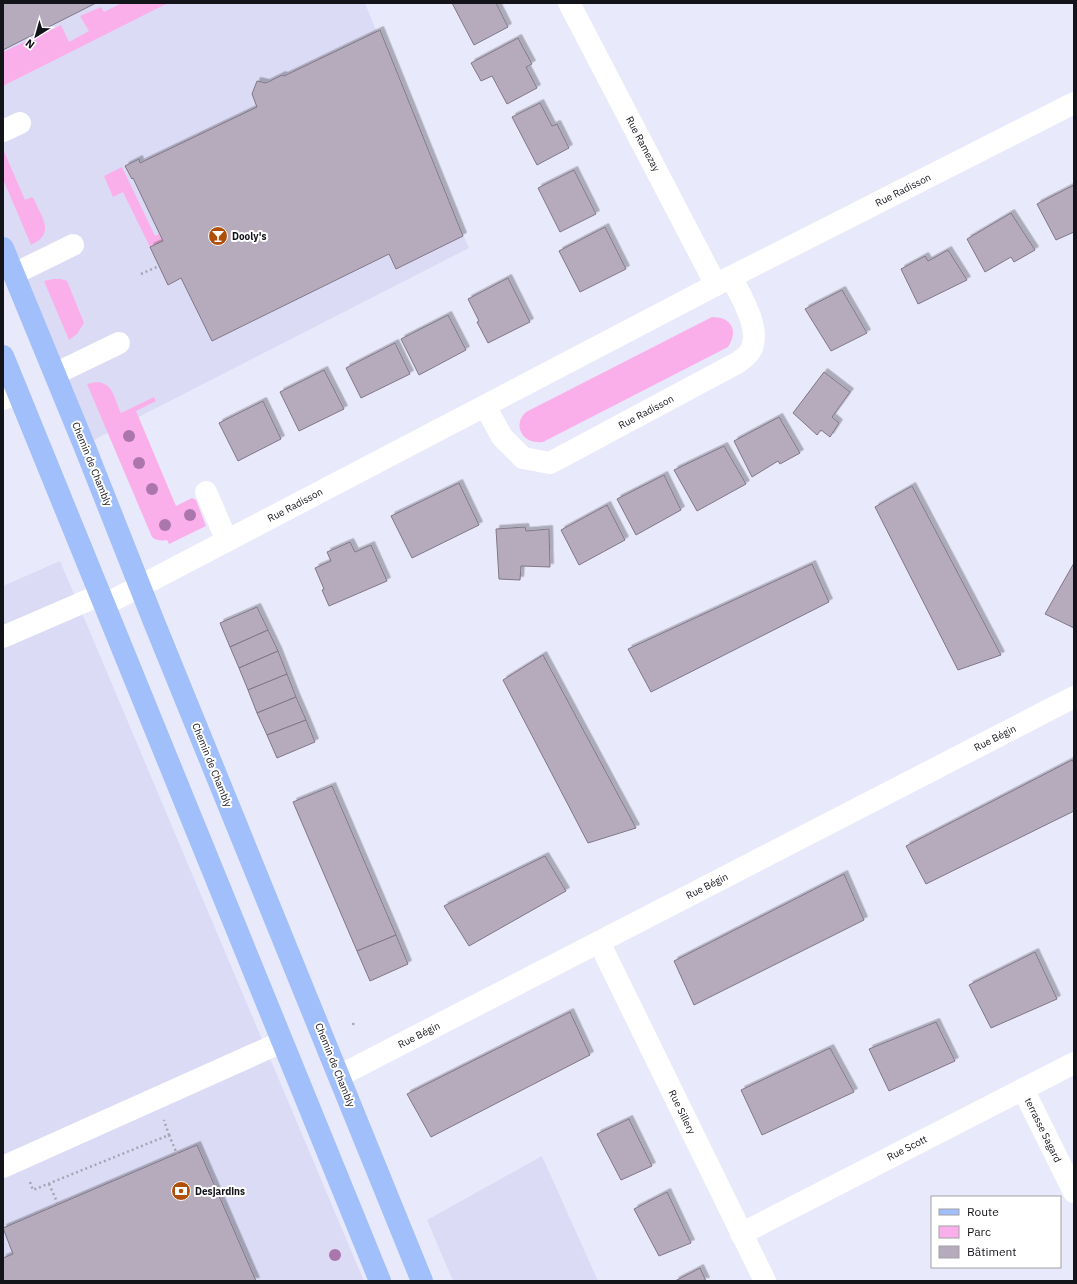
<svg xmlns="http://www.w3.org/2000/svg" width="1077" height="1284" viewBox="0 0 1077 1284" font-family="'IBM Plex Sans',sans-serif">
  <defs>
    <filter id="shadow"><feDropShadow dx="3.5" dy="-3.5" stdDeviation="0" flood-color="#0004"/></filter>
  </defs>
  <rect width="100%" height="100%" fill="#e9e9fc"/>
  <g fill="#dcdbf5">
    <polygon points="3,3 365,3 394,75 469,248 84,445 3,248"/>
    <polygon points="60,561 364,1281 3,1281 3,586"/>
    <polygon points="542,1156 598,1281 453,1281 427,1220"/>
  </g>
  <g fill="#fbafea">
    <polygon points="122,3 168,3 3,86 3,52 61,25 69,42 89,31 80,16 101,7 104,12"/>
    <path d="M3 149 25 200 32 197 34 199C42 219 56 233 31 245L3 179Z"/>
    <polygon points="122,167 155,236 159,234 162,241 150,247 123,192 113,197 104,176"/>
    <polygon points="53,279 61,279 67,281 84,323 77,334 69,340 44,281"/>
    <path d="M712 317C731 317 739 330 728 347L543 442C524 445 511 426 526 412Z"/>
    <path d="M96 382C114 383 114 399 121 413L154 397 156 401 136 411 176 506 192 498 196 500 206 526 169 544 167 540C161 541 157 541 152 537L87 384Z"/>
  </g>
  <g fill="#b5abbc" stroke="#807787" filter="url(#shadow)">
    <polygon points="3,3 96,3 3,50"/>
    <polygon points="452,3 496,3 508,27 474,45"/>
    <polygon points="380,30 463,236 396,269 389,254 212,341 181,278 168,285 150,247 163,241 133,178 132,179 125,166 139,159 140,163 257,107 252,94 257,81 266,83 282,75 284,76"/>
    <polygon points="518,38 532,64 526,67 537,88 507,104 492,76 481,81 471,63"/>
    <polygon points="540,103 552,126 557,124 569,148 537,165 512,117"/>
    <polygon points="574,170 596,214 560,232 538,188"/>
    <polygon points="1074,185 1074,232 1056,240 1037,204"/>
    <polygon points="1011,213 1035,250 1014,262 1011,257 985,272 967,239"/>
    <polygon points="605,227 626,269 580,292 559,251"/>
    <polygon points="948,250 967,280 918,304 901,269 925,256 928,261"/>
    <polygon points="508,278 530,322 488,343 477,322 479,321 468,299"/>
    <polygon points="842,290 867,333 831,351 805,309"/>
    <polygon points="448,315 466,350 419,375 401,339"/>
    <polygon points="395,343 410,374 361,398 346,368"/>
    <polygon points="324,370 344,409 299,431 280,392"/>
    <polygon points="824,372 850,392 832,417 839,423 830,437 821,430 817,435 793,413"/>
    <polygon points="263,401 281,439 238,461 219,423"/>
    <polygon points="779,417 800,453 780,464 778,461 752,477 734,441"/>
    <polygon points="724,446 746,484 697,511 674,470"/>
    <polygon points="664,475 681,510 636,535 617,499"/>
    <polygon points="459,483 479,525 412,558 391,516"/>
    <polygon points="912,486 1001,655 958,670 875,507"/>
    <polygon points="607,505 625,540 579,565 561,530"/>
    <polygon points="525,527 526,531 549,529 550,567 521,566 520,580 499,579 496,529"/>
    <polygon points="350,542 355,552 371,545 387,581 329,606 322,590 324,589 315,568 331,561 327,552"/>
    <polygon points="1074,563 1074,628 1045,614"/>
    <polygon points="812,564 829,602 651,692 628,649"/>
    <polygon points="257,607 268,630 230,647 220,623"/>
    <polygon points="268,630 278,651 239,668 230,647"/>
    <polygon points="278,651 287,674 248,690 239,668"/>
    <polygon points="543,655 636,828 588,843 503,680"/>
    <polygon points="287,674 296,697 257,713 248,690"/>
    <polygon points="296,697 306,720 267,735 257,713"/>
    <polygon points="306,720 315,742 277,758 267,735"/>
    <polygon points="1072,760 1074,763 1074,811 926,884 906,846"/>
    <polygon points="332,786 396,935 357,951 293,802"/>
    <polygon points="545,856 566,891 469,946 444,906"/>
    <polygon points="844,874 864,920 694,1005 674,961"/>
    <polygon points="396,935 408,964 370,981 357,951"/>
    <polygon points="1035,952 1057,999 991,1028 969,985"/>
    <polygon points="570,1012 590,1055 431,1137 407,1094"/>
    <polygon points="936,1022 955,1061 889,1091 869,1049"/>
    <polygon points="830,1048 854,1092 762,1135 741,1090"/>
    <polygon points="629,1119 652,1166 621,1180 597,1134"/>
    <polygon points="197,1145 256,1281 3,1281 3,1258 13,1254 3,1228"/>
    <polygon points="667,1192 691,1243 659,1256 634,1209"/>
    <polygon points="700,1268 706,1281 675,1281"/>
  </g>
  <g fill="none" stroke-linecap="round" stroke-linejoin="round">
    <g stroke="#a4a4b3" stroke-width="2.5" stroke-dasharray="2 3" stroke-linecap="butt">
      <polyline points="141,274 159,266"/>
      <polyline points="353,1025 354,1021"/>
      <polyline points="169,1135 177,1154"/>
      <polyline points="30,1182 33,1190 169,1135 164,1120"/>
      <polyline points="49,1184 58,1204"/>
    </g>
    <g stroke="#fff" stroke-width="22">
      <polyline points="569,3 716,285"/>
      <polyline points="3,131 20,123"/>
      <polyline points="14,274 73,245"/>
      <polyline points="55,374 119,343"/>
      <polyline points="3,399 18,393"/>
      <path d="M485 406 502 437 523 458 550 463 737 363C741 360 746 357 749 353 764 333 741 296 731 277"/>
      <polyline points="206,492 227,541"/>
      <polyline points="104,605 731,277 1074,103"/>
      <polyline points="3,637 100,595"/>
      <polyline points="599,942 765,1281"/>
      <polyline points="339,1076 1074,697"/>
      <polyline points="1023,1089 1074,1192"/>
      <polyline points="3,1167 282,1042"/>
      <polyline points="741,1234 1074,1063"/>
    </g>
    <g stroke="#a1bffa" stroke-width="22">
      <polyline points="3,248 84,445 154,622 422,1281"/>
      <polyline points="3,356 380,1281"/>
    </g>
  </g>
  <g fill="#ab76ac">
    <circle cx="129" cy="436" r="6"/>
    <circle cx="139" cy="463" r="6"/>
    <circle cx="152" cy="489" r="6"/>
    <circle cx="190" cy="515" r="6"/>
    <circle cx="165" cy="525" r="6"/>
    <circle cx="335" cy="1255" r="6"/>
  </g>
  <defs>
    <symbol id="bar-disc" viewBox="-11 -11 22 22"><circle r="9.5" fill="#b04f0a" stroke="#fff"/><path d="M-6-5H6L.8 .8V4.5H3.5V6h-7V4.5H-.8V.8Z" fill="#fff"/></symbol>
    <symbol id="bank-disc" viewBox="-11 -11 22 22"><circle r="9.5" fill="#b04f0a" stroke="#fff"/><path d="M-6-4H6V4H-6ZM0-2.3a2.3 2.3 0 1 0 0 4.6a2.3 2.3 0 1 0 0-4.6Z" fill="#fff"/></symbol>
  </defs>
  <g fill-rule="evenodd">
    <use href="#bar-disc" x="207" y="225" width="22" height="22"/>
    <use href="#bank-disc" x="170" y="1180" width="22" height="22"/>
  </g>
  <g text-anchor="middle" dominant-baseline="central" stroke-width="4" stroke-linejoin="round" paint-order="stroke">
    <g font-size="10" fill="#13131a" stroke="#fff">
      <text transform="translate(643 144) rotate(62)">Rue Ramezay</text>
      <text transform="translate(903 190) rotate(-27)">Rue Radisson</text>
      <text transform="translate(646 412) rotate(-28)">Rue Radisson</text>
      <text transform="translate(92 464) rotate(68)">Chemin de Chambly</text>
      <text transform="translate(295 505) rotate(-28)">Rue Radisson</text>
      <text transform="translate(995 738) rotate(-27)">Rue Bégin</text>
      <text transform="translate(212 765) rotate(68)">Chemin de Chambly</text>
      <text transform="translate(707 886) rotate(-27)">Rue Bégin</text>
      <text transform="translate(419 1035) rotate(-27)">Rue Bégin</text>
      <text transform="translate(335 1065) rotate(68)">Chemin de Chambly</text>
      <text transform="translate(682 1112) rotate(64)">Rue Sillery</text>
      <text transform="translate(1043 1130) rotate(64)">terrasse Sagard</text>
      <text transform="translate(907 1148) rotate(-27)">Rue Scott</text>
    </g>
    <g font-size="10" font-weight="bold" fill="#13131a" stroke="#fff" text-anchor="start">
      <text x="232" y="236">Dooly's</text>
      <text x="195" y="1191">Desjardins</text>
    </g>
  </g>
  <rect width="1077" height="1284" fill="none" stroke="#13131a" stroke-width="8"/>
  <rect x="931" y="1196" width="130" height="72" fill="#ffffff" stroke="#a1a1a3"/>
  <rect x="939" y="1209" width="20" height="6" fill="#a1bffa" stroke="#a1a1a3"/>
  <text x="967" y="1216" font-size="12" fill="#13131a">Route</text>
  <rect x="939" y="1226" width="20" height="12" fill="#fbafea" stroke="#a1a1a3"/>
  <text x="967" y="1236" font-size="12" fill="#13131a">Parc</text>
  <rect x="939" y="1246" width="20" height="12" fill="#b5abbc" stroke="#a1a1a3"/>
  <text x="967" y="1256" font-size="12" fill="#13131a">Bâtiment</text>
  <g transform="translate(36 36) rotate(217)" stroke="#ffffff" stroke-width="3" paint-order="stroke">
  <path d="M0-3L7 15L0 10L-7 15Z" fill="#13131a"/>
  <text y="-6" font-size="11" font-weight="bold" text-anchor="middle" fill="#13131a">N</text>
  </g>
</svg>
